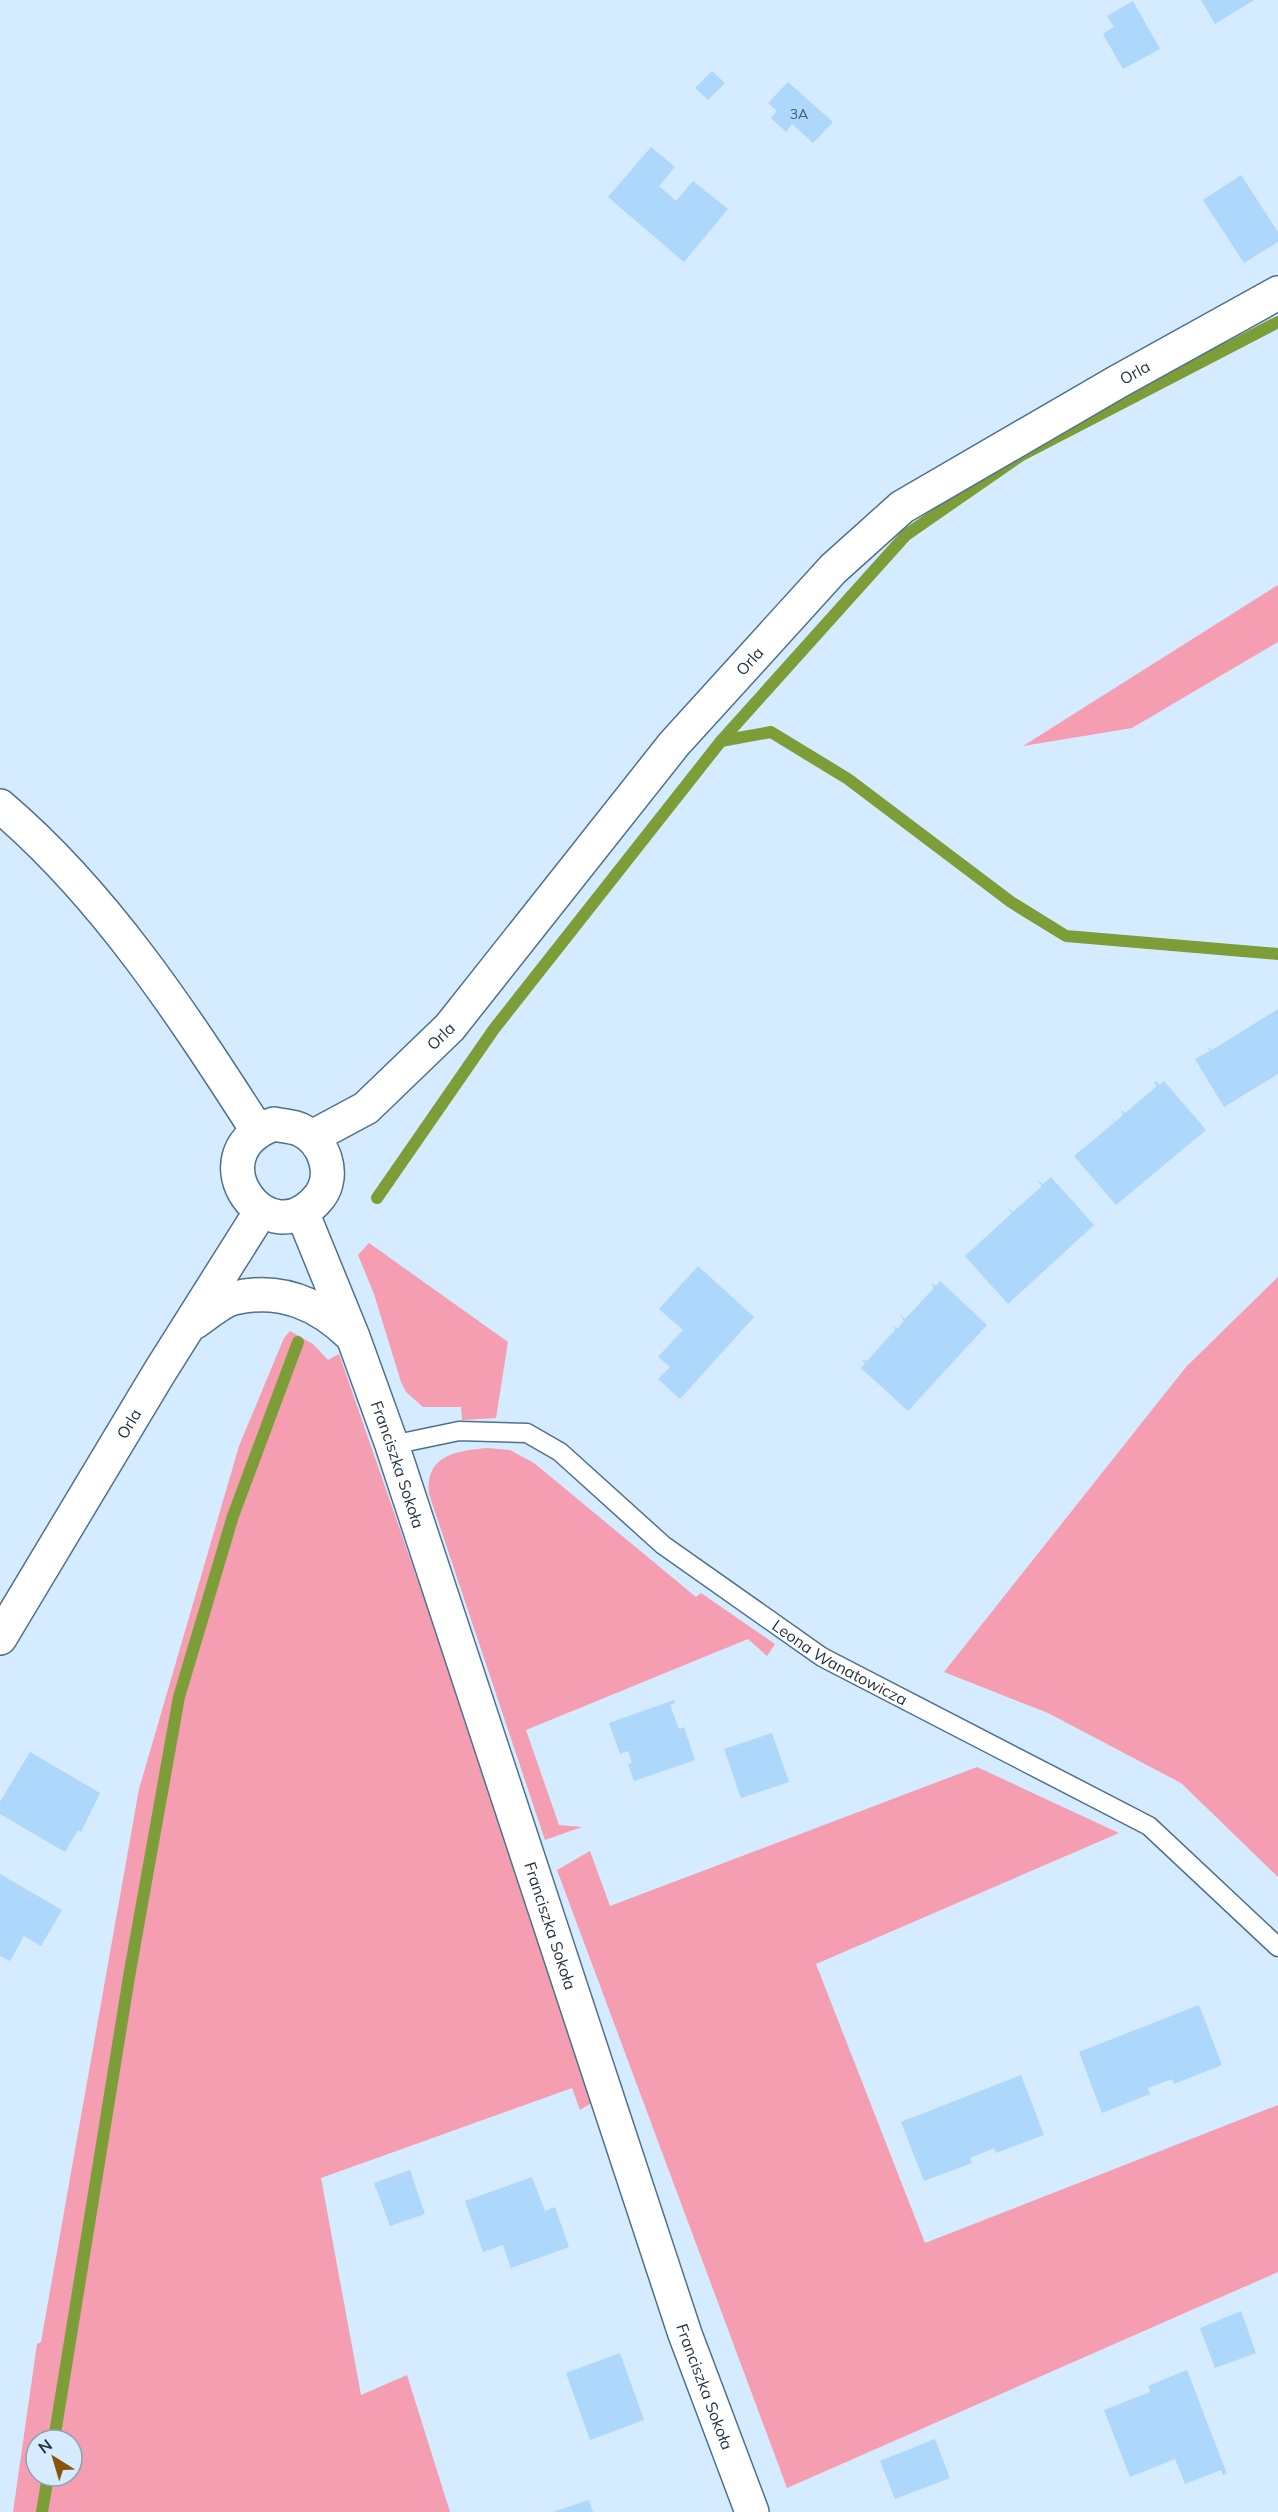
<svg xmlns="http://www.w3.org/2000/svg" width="1278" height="2512" viewBox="0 0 1278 2512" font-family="Mulish,sans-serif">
  <rect width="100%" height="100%" fill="#d5ebff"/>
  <g fill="#f59db1" fill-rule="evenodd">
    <polygon points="1278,585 1278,642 1132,728 1023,746"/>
    <polygon points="369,1243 508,1342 496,1418 462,1420 461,1407 423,1407 406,1392 401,1382 374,1294 358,1255"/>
    <polygon points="1278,1277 1278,1877 1181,1783 1048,1713 944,1672 1186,1367"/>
    <path d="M290 1331 313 1344 328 1360 339 1354 594 2089 593 2102 580 2110 572 2088 321 2178 361 2395 407 2375 450 2512H13L37 2344 41 2342 139 1789 239 1446 284 1338ZM36 2440H72V2476H36Z"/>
    <path d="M487 1448 510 1450 534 1463 696 1597 701 1593 775 1644 767 1656 748 1639 526 1730 559 1825 582 1827 545 1840 429 1494C425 1455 456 1451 487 1448Z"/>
    <polygon points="977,1767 1119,1833 816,1964 925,2243 1278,2105 1278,2272 787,2488 557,1870 590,1851 610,1906"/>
  </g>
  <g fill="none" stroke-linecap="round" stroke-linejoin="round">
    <g stroke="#7d9d38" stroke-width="12">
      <polyline points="721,741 771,732 848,779 1011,902 1066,936 1278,954"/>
      <polyline points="377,1198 494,1029 721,741 906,535 1020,456 1278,322"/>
      <polyline points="54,2440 130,1971 179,1697 233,1516 298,1342"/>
      <polyline points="42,2512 48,2476"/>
    </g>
  </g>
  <g fill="#aed7fc">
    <polygon points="1201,0 1254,0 1215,24"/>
    <polygon points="1133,1 1160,49 1123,69 1103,34 1114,27 1107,16"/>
    <polygon points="712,71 725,83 708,100 695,88"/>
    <polygon points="788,82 833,122 813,143 792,124 786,132 771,118 777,111 768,103"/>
    <polygon points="651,147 675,167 659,186 676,201 693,181 728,209 684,262 608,197"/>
    <polygon points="1241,175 1278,232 1278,242 1244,263 1203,200"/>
    <polygon points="1278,1009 1278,1074 1224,1107 1195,1059 1210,1051 1207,1047 1212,1050"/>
    <polygon points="1156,1081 1159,1085 1164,1081 1206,1130 1116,1205 1074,1156 1114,1123 1112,1118 1115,1122 1123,1115 1121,1110 1125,1113 1157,1086 1154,1083"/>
    <polygon points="1051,1177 1094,1225 1008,1304 965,1256 1012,1213 1006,1207 1013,1212 1042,1186 1036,1179 1043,1184"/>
    <polygon points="698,1266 754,1317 680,1399 658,1379 670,1367 658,1357 683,1330 659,1309"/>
    <polygon points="940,1281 987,1325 908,1411 861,1368 865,1363 861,1359 867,1361 895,1330 893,1325 897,1329 904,1321 899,1313 905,1319 934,1288 931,1283 936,1286"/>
    <polygon points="674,1700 675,1703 670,1705 679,1729 684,1727 695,1760 634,1781 628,1764 632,1763 628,1751 620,1754 609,1723"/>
    <polygon points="772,1733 789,1782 741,1798 724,1749"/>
    <polygon points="30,1752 100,1793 81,1832 78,1830 65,1852 0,1814 0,1802"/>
    <polygon points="0,1874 62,1910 41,1946 24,1936 10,1961 0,1956"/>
    <polygon points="1199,2005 1222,2065 1174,2084 1172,2079 1148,2088 1150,2094 1102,2113 1079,2052"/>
    <polygon points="1021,2075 1044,2135 996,2153 994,2148 970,2158 972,2163 924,2181 901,2122"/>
    <polygon points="410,2170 425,2214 390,2226 374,2183"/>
    <polygon points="532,2177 545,2211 555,2207 569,2247 511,2268 503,2245 483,2252 465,2201"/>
    <polygon points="1241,2311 1256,2353 1215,2368 1200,2328"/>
    <polygon points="620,2353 644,2420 590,2440 566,2373"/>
    <polygon points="1187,2370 1227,2474 1223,2475 1221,2470 1185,2484 1175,2459 1130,2477 1104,2410 1150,2392 1148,2386"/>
    <polygon points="935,2439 950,2478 895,2499 880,2461"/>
    <polygon points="589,2500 593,2512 553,2512"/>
  </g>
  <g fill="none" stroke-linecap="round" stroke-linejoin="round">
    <defs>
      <g id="service">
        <path id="s1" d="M392 1445 459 1431 527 1433 560 1452 663 1545 822 1657 1149 1826 1278 1947"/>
      </g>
      <g id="minor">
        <path d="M0 806C105 895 183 1015 257 1130"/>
        <path d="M274 1124C282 1126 293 1126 301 1130 324 1141 336 1174 320 1196 269 1262 191 1154 274 1124Z"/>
        <path id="s2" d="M312 1137 366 1108 450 1027 674 744 833 569 902 507 1119 381 1278 293"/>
        <path id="s3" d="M302 1212 353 1337 392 1445 685 2334 752 2512"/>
        <path d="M195 1322C206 1315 221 1301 234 1298 281 1287 319 1304 352 1336"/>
        <path id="s4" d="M0 1638 159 1373 261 1211"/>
      </g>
    </defs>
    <use href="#service" stroke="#4f718e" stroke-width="21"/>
    <use href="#minor" stroke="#4f718e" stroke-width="36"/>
    <use href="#service" stroke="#fff" stroke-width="18"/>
    <use href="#minor" stroke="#fff" stroke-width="33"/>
  </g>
  <g text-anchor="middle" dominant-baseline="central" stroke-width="6" stroke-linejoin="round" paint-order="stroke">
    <g font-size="14" fill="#475d6f">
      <text x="799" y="114">3A</text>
    </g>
    <g font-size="16" fill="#253440" stroke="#d5ebff">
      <text stroke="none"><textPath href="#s2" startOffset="1137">Orla</textPath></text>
      <text stroke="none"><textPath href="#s2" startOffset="651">Orla</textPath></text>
      <text stroke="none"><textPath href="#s2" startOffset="165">Orla</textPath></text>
      <text stroke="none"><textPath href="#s4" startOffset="250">Orla</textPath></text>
      <text stroke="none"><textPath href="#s3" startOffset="270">Franciszka Sokoła</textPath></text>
      <text stroke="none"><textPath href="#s1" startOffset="526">Leona Wanatowicza</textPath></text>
      <text stroke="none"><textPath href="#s3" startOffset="756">Franciszka Sokoła</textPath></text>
      <text stroke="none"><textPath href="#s3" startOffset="1242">Franciszka Sokoła</textPath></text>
    </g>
  </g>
  <g transform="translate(54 2458) rotate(323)"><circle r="28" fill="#d5ebff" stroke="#8fa2b3" stroke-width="1.5"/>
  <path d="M0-4.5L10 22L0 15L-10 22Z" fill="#8b5309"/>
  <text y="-9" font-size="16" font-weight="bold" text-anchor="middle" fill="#253440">N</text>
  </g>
</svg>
